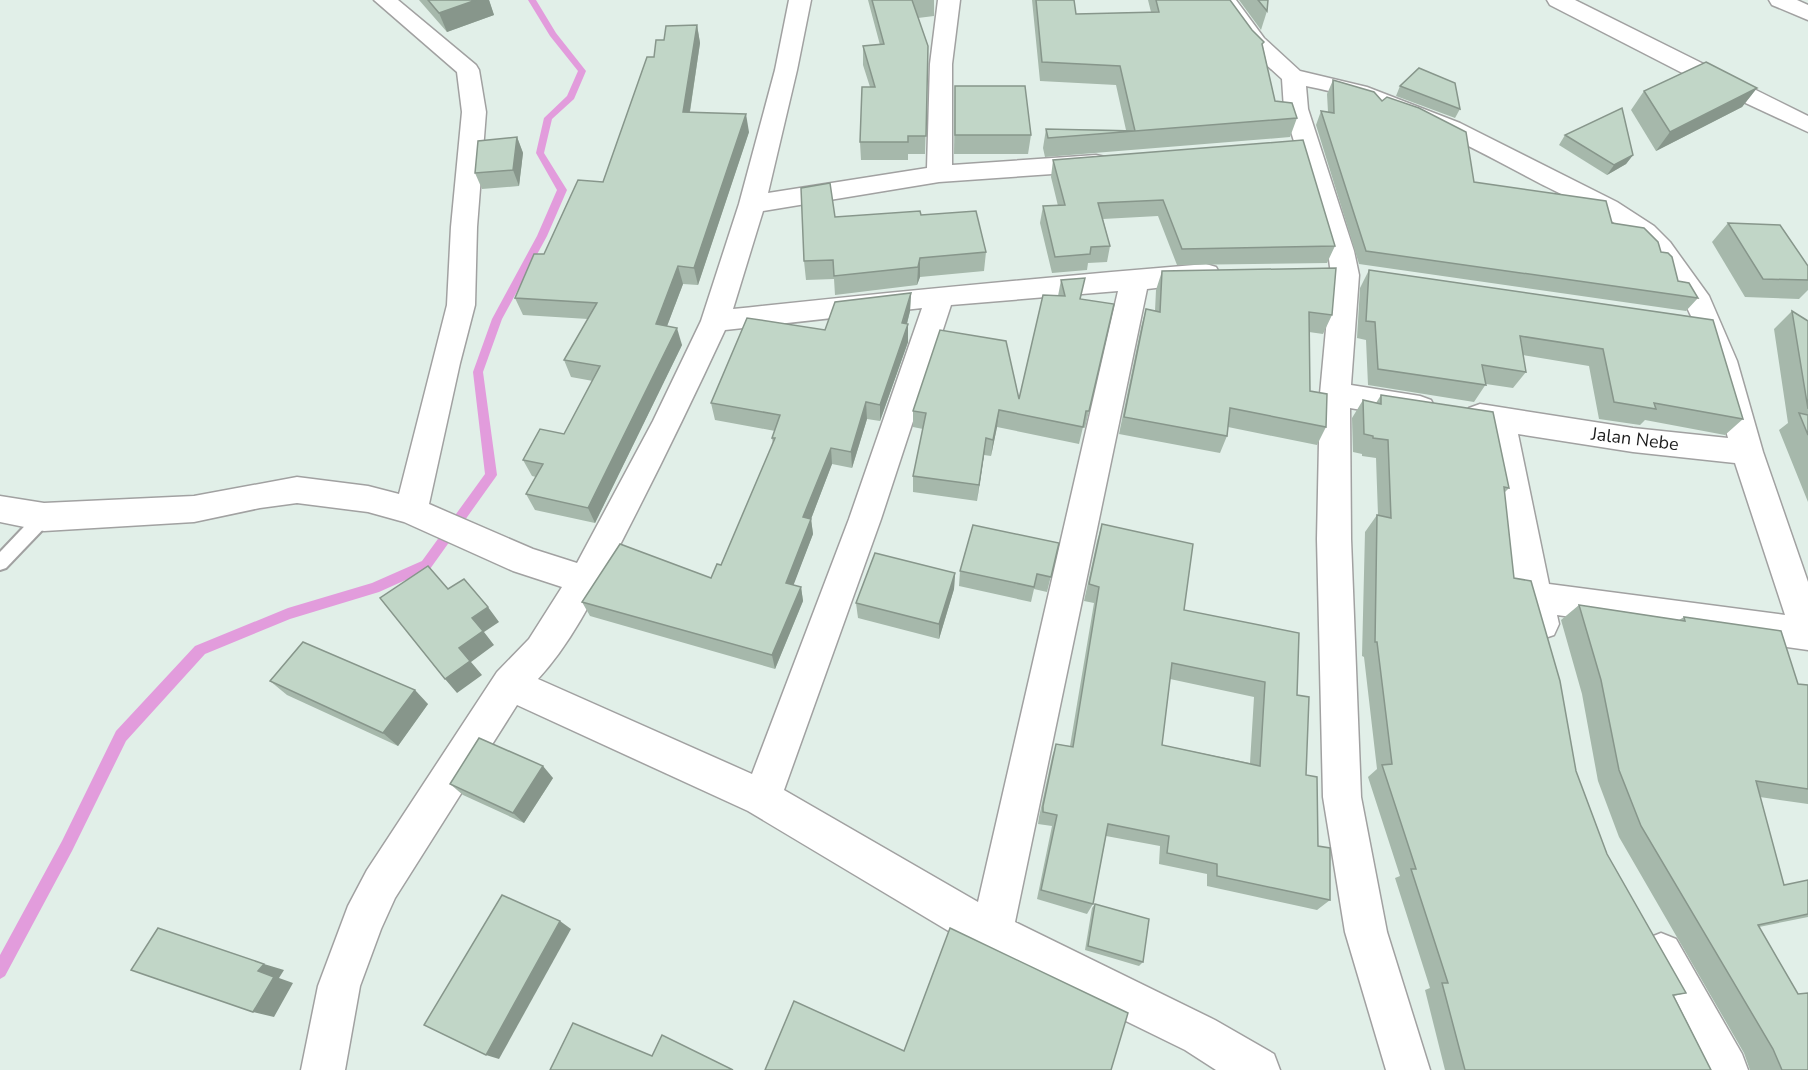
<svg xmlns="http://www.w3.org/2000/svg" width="1808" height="1070" viewBox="0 0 1808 1070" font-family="'Nunito Sans',sans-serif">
  <rect width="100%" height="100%" fill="#e1efe8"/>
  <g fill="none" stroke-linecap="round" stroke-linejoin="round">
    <polygon fill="#e29cdc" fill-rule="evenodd" points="528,0 536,0 556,33 586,71 574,99 552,119 544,153 567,190 547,236 502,319 483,372 497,475 495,478 430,569 379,592 290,619 205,654 126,741 72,851 5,976 0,979 0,955 62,841 116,731 195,646 288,608 372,583 422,561 485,474 473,372 492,319 537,236 557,190 536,153 544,118 567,96 578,71 550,36"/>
    <defs>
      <polygon id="lane" points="44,510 50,512 52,517 50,522 6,568 0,570 0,552 38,512"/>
      <g id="street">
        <path d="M374 0H398L476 65 479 70 486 112 477 227 475 305 460 363 429 504 533 549 577 563 653 421 701 321 739 204 775 70 789 0H811L797 70 768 193 927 168 930 64 938 0H960L952 64V165L1096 155 1105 157 1108 163 1105 169 1096 171 939 182 763 211 733 309C891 292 1049 277 1206 264L1216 267 1220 274 1216 281 1147 289 1015 922 1215 1020 1274 1054 1280 1070H1216L1185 1050 977 948 748 811 517 705 395 898 381 929 360 986 345 1070H301L318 986 348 906 367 870 497 672 529 639 562 587 513 571 404 522 368 512 297 503 260 508 194 522 44 531 0 522V496L44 503 194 496 297 477 368 486 399 494 447 305 451 227 462 112 457 72ZM1118 291 978 902 784 790 881 519 951 305ZM922 308 849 519 752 774 538 679C576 638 600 584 625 535 660 467 693 399 725 330Z"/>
        <path d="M1214 0H1236L1264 38 1300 71 1367 87 1460 123 1617 202 1654 226 1670 242 1709 296 1737 361 1763 452 1808 582V650L1557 615 1559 624 1554 635 1542 639 1530 635 1517 597 1487 429 1469 424 1465 416 1469 408 1480 404 1633 428 1728 438C1714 385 1704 329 1673 284 1662 268 1650 250 1635 238 1607 215 1573 200 1541 184 1466 144 1390 102 1306 86L1308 109 1354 251 1359 275 1351 385 1420 396 1431 400 1435 408 1431 416 1420 420 1350 408 1351 539 1361 797 1387 932 1430 1070H1386L1345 932 1323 797 1317 539 1320 394 1331 275 1328 251 1284 109 1282 79 1248 48ZM1518 434 1633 452 1735 463 1785 615 1549 584Z"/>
        <polygon points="1547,0 1575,0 1808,116 1808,132 1696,80 1550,5"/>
        <polygon points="1769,0 1797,0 1808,5 1808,20 1772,5"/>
        <polygon points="1661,933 1676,939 1742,1054 1748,1070 1702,1070 1640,954 1646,939"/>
      </g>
    </defs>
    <use href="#lane" stroke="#a1a1a1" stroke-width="4"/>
    <use href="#street" stroke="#a1a1a1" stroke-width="3"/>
    <use href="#lane" fill="#fff" fill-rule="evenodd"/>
    <use href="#street" fill="#fff" fill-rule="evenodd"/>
  </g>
  <g fill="#a6b8ab" fill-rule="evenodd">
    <polygon points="419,0 489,0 494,15 447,32"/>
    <polygon points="868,0 934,0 934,16 918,18 928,46 925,154 908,154 908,160 861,160 860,142 870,87 863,65 863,46 880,45"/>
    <polygon points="1032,0 1074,0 1076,14 1151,12 1148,0 1230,0 1263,47 1275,101 1297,118 1290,137 1045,157 1043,148 1046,129 1126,130 1116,85 1040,81"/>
    <polygon points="1239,0 1268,0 1267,11 1261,30"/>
    <polygon points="697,25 700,43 690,112 749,132 698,285 683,284 667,326 682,345 595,523 535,510 526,494 536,477 532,476 523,460 564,434 593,381 571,377 564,360 588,319 523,315 515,298 544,254 603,182 654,57 664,40"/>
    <polygon points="1333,80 1382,101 1474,182 1612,223 1661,252 1678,281 1698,298 1686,311 1359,264 1316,125 1321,111 1328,112 1327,94"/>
    <polygon points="955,86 1031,135 1028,154 954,154"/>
    <polygon points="1400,86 1460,109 1455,118 1396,96"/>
    <polygon points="1757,88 1742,107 1656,151 1631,110 1644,91"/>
    <polygon points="1565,135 1633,155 1626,164 1607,175 1559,145"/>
    <polygon points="517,137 523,153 519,186 482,189 475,173"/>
    <polygon points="1053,160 1335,246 1327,263 1177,265 1158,216 1103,219 1110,246 1107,262 1088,263 1087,270 1052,273 1040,223 1043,206 1058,206 1051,177"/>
    <polygon points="921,215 986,252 984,271 920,277 917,285 835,295 834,279 806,280 804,261 835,217"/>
    <polygon points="1728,223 1808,266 1808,290 1799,299 1745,297 1712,242"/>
    <polygon points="1369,270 1713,320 1743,419 1725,435 1645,420 1640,425 1599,419 1589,366 1523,355 1526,372 1513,388 1486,384 1474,402 1368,385 1366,340 1357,338 1360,288"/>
    <polygon points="1162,271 1332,315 1323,334 1309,332 1310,391 1326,427 1317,445 1228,427 1227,436 1220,453 1119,434 1141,327 1146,309 1155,311 1156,290"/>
    <polygon points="1061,280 1080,299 1089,411 1085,428 1083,427 1079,444 997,427 991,456 984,455 977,501 913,492 913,476 923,429 913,427 913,411 1019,399 1058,296"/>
    <polygon points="911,293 910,311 907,324 908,342 880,421 867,419 852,468 832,464 811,519 813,534 793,585 801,587 803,601 775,669 590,616 582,602 711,578 721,565 773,444 772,438 775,431 715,420 711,403 825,330"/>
    <polygon points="1792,311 1808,321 1808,502 1779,430 1788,423 1774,329"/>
    <polygon points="1381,395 1509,488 1504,493 1514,578 1576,771 1607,854 1686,993 1674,996 1711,1070 1445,1070 1425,990 1430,988 1395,878 1400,876 1368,777 1377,769 1364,657 1362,656 1365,532 1377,515 1378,515 1376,458 1362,456 1362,454 1353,452 1352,418 1363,400 1376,403"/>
    <path d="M1102 524 1184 610 1297 695 1306 775 1318 846 1330 900 1317 910 1207 886V874L1159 864 1160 846 1106 836 1093 904 1087 914 1037 899 1052 826 1038 824 1039 817 1052 757 1056 744 1070 746 1094 603 1084 601 1097 541ZM1170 679 1254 697 1250 763 1162 745Z"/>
    <polygon points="1059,543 1047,592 1034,589 1031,602 959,586 960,571"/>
    <polygon points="955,573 954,589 939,639 858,618 856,603"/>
    <polygon points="1579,605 1679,620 1684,617 1798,684 1808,685 1808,804 1760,797 1784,885 1808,880 1808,917 1759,927 1808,1070 1750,1070 1744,1053 1619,837 1598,781 1582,694 1561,620"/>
    <polygon points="270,681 428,704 398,746 287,695"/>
    <polygon points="553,778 524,823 463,795 450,784"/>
    <polygon points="1095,904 1143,962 1139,966 1085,950 1092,908"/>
  </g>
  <g fill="#87968b">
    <polygon points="476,0 489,0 494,15 447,32 439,13"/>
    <polygon points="697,25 700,43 687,130 683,112"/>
    <polygon points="1757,88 1742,107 1656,151 1670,132"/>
    <polygon points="746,114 749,132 698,285 694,268"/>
    <polygon points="517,137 523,153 519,186 513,170"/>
    <polygon points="1633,155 1626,164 1607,175 1614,165"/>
    <polygon points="920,258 920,277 917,285 918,267"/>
    <polygon points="678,266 683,284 661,342 656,324"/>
    <polygon points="911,293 910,311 903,339 908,324 908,342 880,421 880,405"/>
    <polygon points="677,328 682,345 595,523 588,508"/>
    <polygon points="866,402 867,419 852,468 851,452"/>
    <polygon points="999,410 997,427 991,456 993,440"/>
    <polygon points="986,438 984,455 977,501 979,485"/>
    <polygon points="831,448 832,464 811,519 813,534 789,597 786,583 803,517"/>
    <polygon points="955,573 954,589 939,639 939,624"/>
    <polygon points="801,587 803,601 775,669 772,655"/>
    <polygon points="488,607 499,622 484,632 494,645 471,662 482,675 457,693 445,679 472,618"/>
    <polygon points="415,690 428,704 398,746 383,733"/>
    <polygon points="543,766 553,778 524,823 513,813"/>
    <polygon points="560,921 571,929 499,1059 486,1055"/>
    <polygon points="264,964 284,970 279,978 293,983 274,1017 253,1012 258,971"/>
  </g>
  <g fill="#c1d6c7" stroke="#87968b" stroke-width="1.5" fill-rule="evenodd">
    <polygon points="428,0 476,0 439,13"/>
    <polygon points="872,0 912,0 928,46 926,136 908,136 908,142 860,142 862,87 875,87 863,46 884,44"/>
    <polygon points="1036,0 1074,0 1076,14 1159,12 1156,0 1230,0 1252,30 1264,42 1262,44 1275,101 1292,103 1297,118 1048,138 1046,129 1135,131 1120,66 1042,62"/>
    <polygon points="1258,0 1268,0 1267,11"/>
    <polygon points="697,25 683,112 746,114 694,268 678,266 656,324 677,328 588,508 526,494 543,464 523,460 540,429 564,434 600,366 564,360 597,303 515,298 534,254 544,254 578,180 603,182 647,57 654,57 656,40 664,40 666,26"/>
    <polygon points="1706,62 1757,88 1670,132 1644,91"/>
    <polygon points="1419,68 1455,83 1460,109 1400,86"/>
    <polygon points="1333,80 1374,92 1382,101 1387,97 1419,108 1466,132 1474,182 1606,201 1612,223 1644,228 1658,242 1661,252 1668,253 1672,257 1678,281 1689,283 1698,298 1366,251 1321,111 1334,113"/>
    <polygon points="955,86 1025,86 1031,135 955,135"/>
    <polygon points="1622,108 1633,155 1614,165 1565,135"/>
    <polygon points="517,137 513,170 475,173 478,141"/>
    <polygon points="1303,140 1335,246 1182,249 1163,200 1098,203 1110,246 1091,247 1090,254 1055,257 1043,206 1065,205 1053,160"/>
    <polygon points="830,183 835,217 920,211 921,215 976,211 986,252 920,258 918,267 834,276 833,260 804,261 801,188"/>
    <polygon points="1728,223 1780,225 1808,266 1808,280 1763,279"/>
    <polygon points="1336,268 1332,315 1309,312 1310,391 1327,394 1326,427 1230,408 1227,436 1124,417 1146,309 1160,312 1162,271"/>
    <polygon points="1369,270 1713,320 1743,419 1654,403 1656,409 1614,402 1603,349 1520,336 1526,372 1482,365 1486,385 1378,369 1375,322 1366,321"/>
    <polygon points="1085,278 1080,299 1114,304 1089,411 1086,411 1083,427 999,410 993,440 986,438 979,485 913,476 926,413 913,411 940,330 1006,341 1019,399 1043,295 1065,296 1061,280"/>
    <polygon points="911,293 902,323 908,324 880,405 866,402 851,452 831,448 803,517 811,519 786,583 801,587 772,655 582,602 620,544 711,578 717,564 721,565 775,438 772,438 780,415 711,403 747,318 825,330 835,302"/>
    <polygon points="1792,311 1808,321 1808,409"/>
    <polygon points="1381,395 1493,412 1509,488 1504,487 1514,578 1531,581 1560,681 1576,771 1607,854 1686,993 1673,995 1711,1070 1465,1070 1442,983 1448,983 1411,869 1416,869 1382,765 1392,764 1377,642 1375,642 1377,515 1391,518 1388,440 1373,438 1373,436 1364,434 1363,400 1381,404"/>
    <polygon points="1799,413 1808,415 1808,435"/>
    <path d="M1102 524 1193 544 1184 610 1299 633 1297 695 1309 697 1306 775 1317 777 1318 846 1330 848V900L1217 876V864L1167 853 1169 836 1108 824 1093 904 1041 890 1057 815 1043 812V806L1056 744 1073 747 1099 587 1089 584ZM1172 663 1265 682 1260 766 1162 745Z"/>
    <polygon points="973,525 1059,543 1051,577 1037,574 1034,587 960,571"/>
    <polygon points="875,553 955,573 939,624 856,603"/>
    <polygon points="428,566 448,589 464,579 488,607 472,618 483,631 459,648 470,661 445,679 380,598"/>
    <polygon points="1579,605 1685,621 1684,617 1781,631 1798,684 1808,685 1808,789 1756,781 1784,885 1808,880 1808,914 1758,925 1798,994 1808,993 1808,1070 1782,1070 1773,1049 1641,826 1619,770 1601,680"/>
    <polygon points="303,642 415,690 383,733 270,681"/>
    <polygon points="479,738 543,766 513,813 450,784"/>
    <polygon points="502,895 560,921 486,1055 424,1025"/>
    <polygon points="1095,904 1149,919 1143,962 1088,946"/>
    <polygon points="158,928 264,964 258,971 274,977 253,1012 131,970"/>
    <polygon points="950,928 1128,1013 1111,1070 765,1070 794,1001 904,1051"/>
    <polygon points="573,1023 652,1056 662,1035 733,1070 550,1070"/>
  </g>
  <g text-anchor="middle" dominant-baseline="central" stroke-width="6" stroke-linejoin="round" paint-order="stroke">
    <g font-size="18" fill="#1d1d1d" stroke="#fff">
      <text transform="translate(1635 439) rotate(7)">Jalan Nebe</text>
    </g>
  </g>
</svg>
